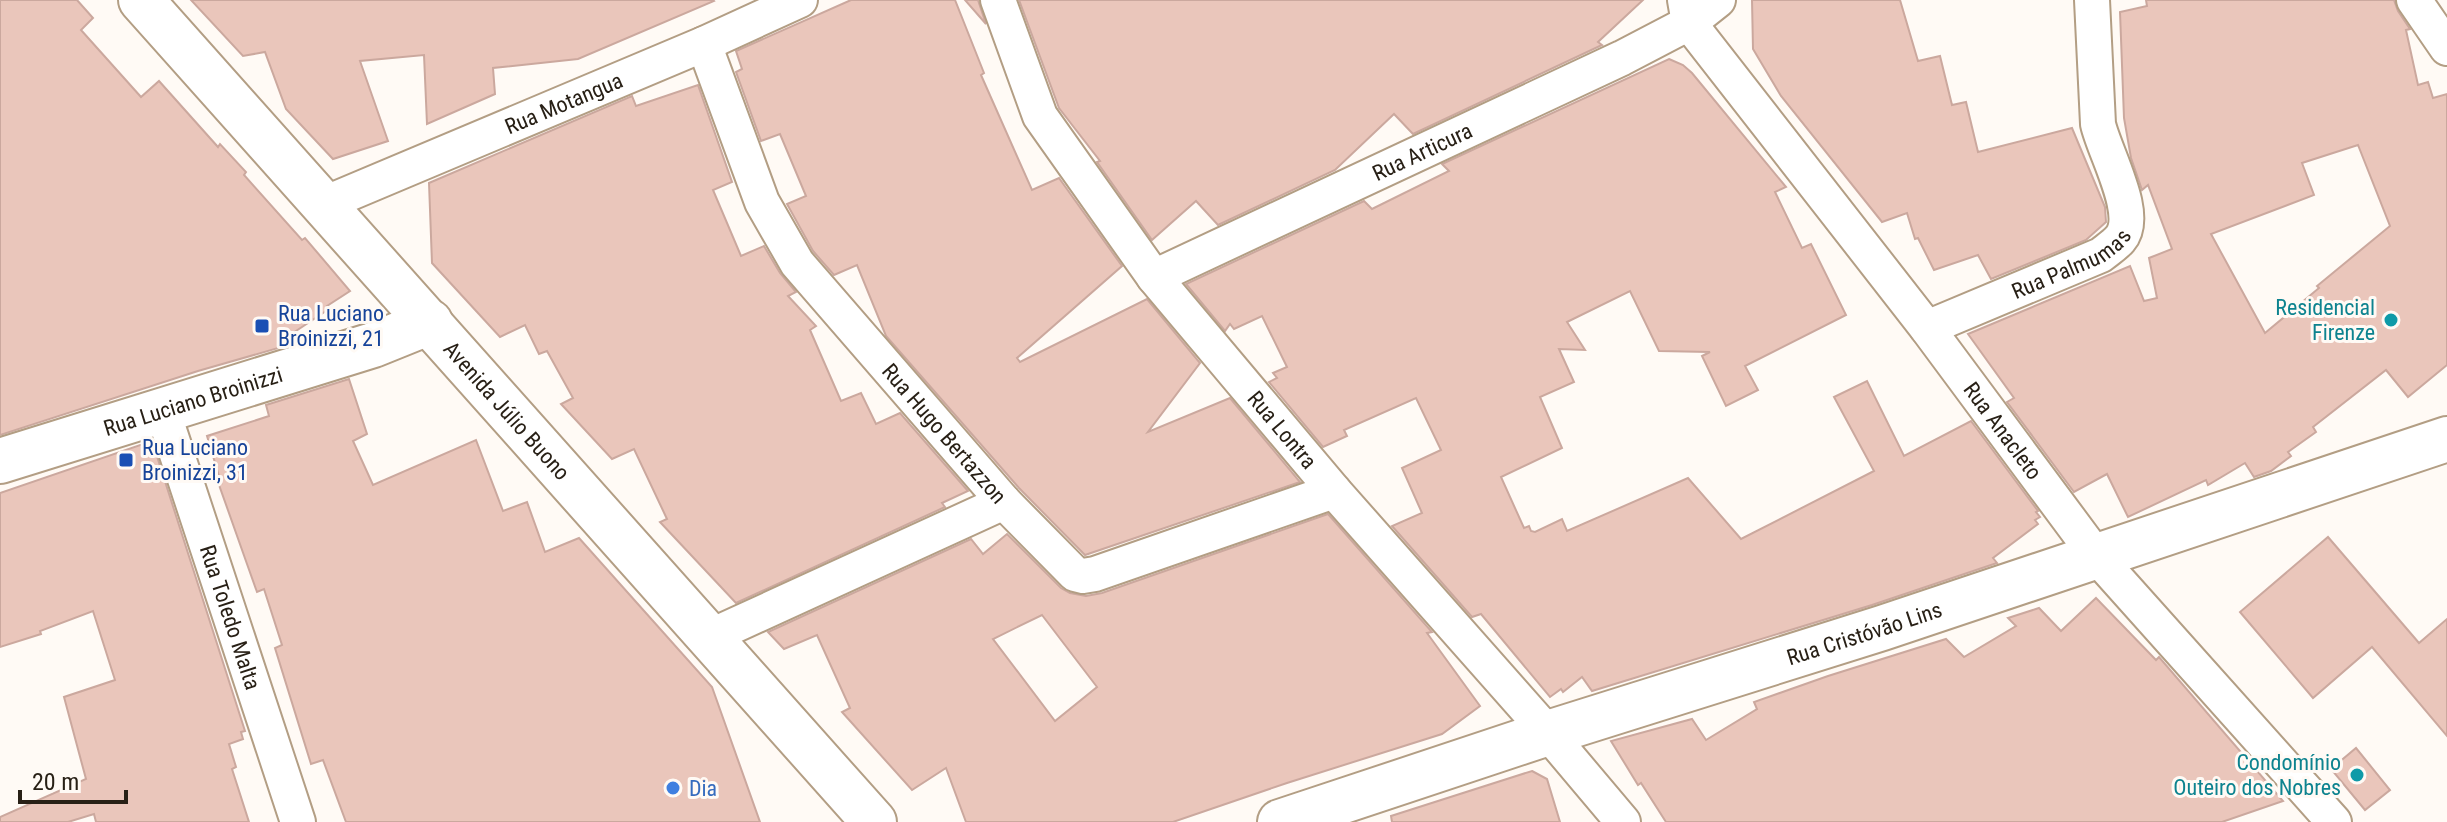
<svg xmlns="http://www.w3.org/2000/svg" width="2447" height="822" viewBox="0 0 2447 822" font-family="'Roboto Condensed',sans-serif">
  <rect width="100%" height="100%" fill="#fffaf5"/>
  <g fill="#eac6bb" stroke="#cba89e" stroke-width="2" fill-rule="evenodd">
    <polygon points="0,0 77,0 93,18 81,30 141,97 159,81 218,147 220,144 246,172 244,175 302,240 305,238 350,291 327,306 329,309 293,333 299,342 198,371 0,435"/>
    <polygon points="191,0 713,0 714,1 578,59 493,68 495,94 427,124 424,55 360,61 388,141 333,159 286,109 265,52 243,56"/>
    <polygon points="851,0 955,0 984,73 981,75 1032,190 1059,178 1122,266 1017,358 1020,362 1147,299 1200,363 1148,432 1230,398 1300,482 1085,555 1019,488 886,336 857,265 834,275 813,251 787,204 806,196 780,134 761,141 736,72 742,69 736,51"/>
    <polygon points="965,0 978,0 986,24"/>
    <polygon points="1019,0 1643,0 1598,42 1602,45 1413,134 1394,114 1335,170 1218,225 1196,201 1152,240 1097,162 1100,161 1059,108"/>
    <polygon points="1752,0 1900,0 1918,61 1940,56 1952,105 1966,102 1978,152 2072,128 2105,207 2106,222 2086,240 1991,279 1978,255 1934,270 1918,238 1915,239 1907,213 1882,222 1781,96 1753,49"/>
    <path d="M2146 0H2394L2398 11 2410 29 2406 30 2418 85 2428 82 2433 98 2447 94V365L2408 397 2386 370 2313 427 2316 432 2288 452 2291 456 2271 471 2254 477 2245 463 2208 485 2206 480 2128 517 2107 474 2074 492 2007 402 2014 398 1968 334 2130 266 2144 301 2157 298 2149 258 2172 249 2148 185 2142 190 2131 158 2124 118 2120 12 2147 6ZM2358 145 2390 226 2317 286 2319 288 2265 333 2211 234 2314 195 2302 163Z"/>
    <polygon points="1669,59 1683,65 1692,73 1786,187 1775,192 1802,248 1811,244 1846,315 1745,366 1758,390 1726,406 1702,356 1710,352 1659,351 1630,291 1567,322 1585,350 1559,349 1574,382 1540,397 1562,448 1501,477 1524,528 1529,526 1531,531 1535,532 1562,519 1567,531 1688,478 1741,539 1874,471 1834,397 1867,381 1904,456 1971,421 2038,511 2036,512 2040,517 2035,520 2038,524 1993,558 1997,563 1872,605 1592,691 1582,677 1563,692 1561,689 1550,697 1481,614 1472,617 1392,526 1422,513 1402,468 1441,450 1416,398 1344,430 1347,436 1323,447 1269,382 1277,378 1273,373 1287,367 1262,316 1234,329 1230,324 1225,331 1186,284 1364,201 1372,209 1449,171 1442,164"/>
    <polygon points="698,85 732,182 713,190 741,256 764,246 780,273 796,292 788,296 816,326 810,330 841,401 861,393 876,424 900,413 968,491 942,503 945,507 736,603 660,522 667,519 634,449 612,459 561,404 573,398 547,351 539,354 525,325 500,337 432,263 429,183 632,96 636,106"/>
    <polygon points="349,379 367,434 353,441 373,485 476,440 503,511 527,502 545,552 579,538 712,687 760,822 346,822 323,760 311,764 275,648 282,645 264,589 257,592 247,564 218,482 221,483 207,436 269,416 266,405"/>
    <polygon points="146,443 154,447 245,731 241,732 243,739 229,744 236,767 232,769 249,822 96,822 94,814 68,822 0,822 0,817 86,779 64,697 115,680 93,611 40,631 41,634 0,647 0,493"/>
    <path d="M1328 514 1432 632 1427 633 1480 706 1442 734 1287 783 1173 822H966L946 768 912 790 842 712 850 708 817 635 784 649 768 632 971 539 983 554 1007 534 1061 588 1070 593 1086 596 1102 593ZM1042 615 1097 687 1055 721 993 639Z"/>
    <polygon points="2328,537 2419,643 2447,619 2447,736 2372,647 2313,698 2240,612"/>
    <polygon points="2096,598 2156,660 2159,657 2283,801 2222,822 1666,822 1641,783 1638,785 1611,741 1692,719 1706,740 1757,709 1754,702 1828,676 1946,639 1964,657 2016,626 2008,618 2039,608 2061,631"/>
    <polygon points="2356,748 2390,790 2365,810 2331,769"/>
    <polygon points="1532,771 1547,779 1560,822 1392,822 1391,816"/>
  </g>
  <g fill="none" stroke-linecap="round" stroke-linejoin="round">
    <defs>
      <g id="street">
        <path id="s1" d="M998 0 1040 116 1154 277 1334 491 1548 733 1623 822"/>
        <path id="s2" d="M1685 0 1689 23 1927 328 2097 557 2334 822"/>
        <polyline points="2414,0 2447,48"/>
        <path id="s3" d="M704 44 762 202 797 263 1004 502 1075 574 1083 576 1095 574 1334 491"/>
        <path id="s4" d="M324 204 704 44 800 0"/>
        <path id="s5" d="M1154 277 1622 58 1689 23 1718 0"/>
        <path id="s6" d="M1927 328 2101 255C2107 250 2115 245 2120 239 2141 215 2104 152 2098 124L2092 0"/>
        <path id="s7" d="M163 412 298 822"/>
        <polyline points="709,637 1004,502"/>
      </g>
      <g id="secondary">
        <path id="s8" d="M141 0 874 822"/>
        <path id="s9" d="M0 461 373 345 430 322"/>
        <path id="s10" d="M1280 822 1548 733 1882 628 2447 439"/>
      </g>
    </defs>
    <use href="#street" stroke="#b39e84" stroke-width="38"/>
    <use href="#secondary" stroke="#b39e84" stroke-width="48"/>
    <use href="#street" stroke="#fff" stroke-width="34"/>
    <use href="#secondary" stroke="#fff" stroke-width="44"/>
  </g>
  <g fill="#0f9aa8" stroke="#fffaf5" stroke-width="3">
    <circle cx="2391" cy="320" r="8"/>
    <circle cx="2357" cy="775" r="8"/>
  </g>
  <g fill="#1a4fb4" stroke="#fffaf5" stroke-width="3">
    <rect x="254" y="318" width="16" height="16" rx="4"/>
    <rect x="118" y="452" width="16" height="16" rx="4"/>
  </g>
  <circle fill="#3f7fe0" stroke="#fffaf5" stroke-width="3" cx="673" cy="788" r="8"/>
  <g text-anchor="middle" dominant-baseline="central" stroke-width="6" stroke-linejoin="round" paint-order="stroke">
    <g font-size="22" fill="#282016" stroke="#fffaf5">
      <text stroke="none"><textPath href="#s4" startOffset="260">Rua Motangua</textPath></text>
      <text stroke="none"><textPath href="#s5" startOffset="296">Rua Articura</textPath></text>
      <text stroke="none"><textPath href="#s6" startOffset="158">Rua Palmumas</textPath></text>
      <text stroke="none"><textPath href="#s9" startOffset="202">Rua Luciano Broinizzi</textPath></text>
      <text stroke="none"><textPath href="#s8" startOffset="550">Avenida Júlio Buono</textPath></text>
      <text stroke="none"><textPath href="#s1" startOffset="520">Rua Lontra</textPath></text>
      <text stroke="none"><textPath href="#s2" startOffset="538">Rua Anacleto</textPath></text>
      <text stroke="none"><textPath href="#s3" startOffset="464">Rua Hugo Bertazzon</textPath></text>
      <text stroke="none"><textPath href="#s7" startOffset="216">Rua Toledo Malta</textPath></text>
      <text stroke="none"><textPath href="#s10" startOffset="614">Rua Cristóvão Lins</textPath></text>
    </g>
    <g font-size="22" fill="#0d838f" stroke="#fffaf5" text-anchor="end">
      <text x="2375" y="307">Residencial<tspan x="2375" dy="25">Firenze</tspan></text>
      <text x="2341" y="762">Condomínio<tspan x="2341" dy="25">Outeiro dos Nobres</tspan></text>
    </g>
    <g font-size="22" fill="#164399" stroke="#fffaf5" text-anchor="start">
      <text x="278" y="313">Rua Luciano<tspan x="278" dy="25">Broinizzi, 21</tspan></text>
      <text x="142" y="447">Rua Luciano<tspan x="142" dy="25">Broinizzi, 31</tspan></text>
    </g>
    <g font-size="22" fill="#366cbe" stroke="#fffaf5" text-anchor="start">
      <text x="689" y="788">Dia</text>
    </g>
  </g>
  <path d="M20 790v12h106v-12" fill="none" stroke="#282016" stroke-width="4"/>
  <text x="32" y="790" font-size="24" fill="#282016" stroke="#fffaf5" stroke-width="6" paint-order="stroke">20 m</text>
</svg>
